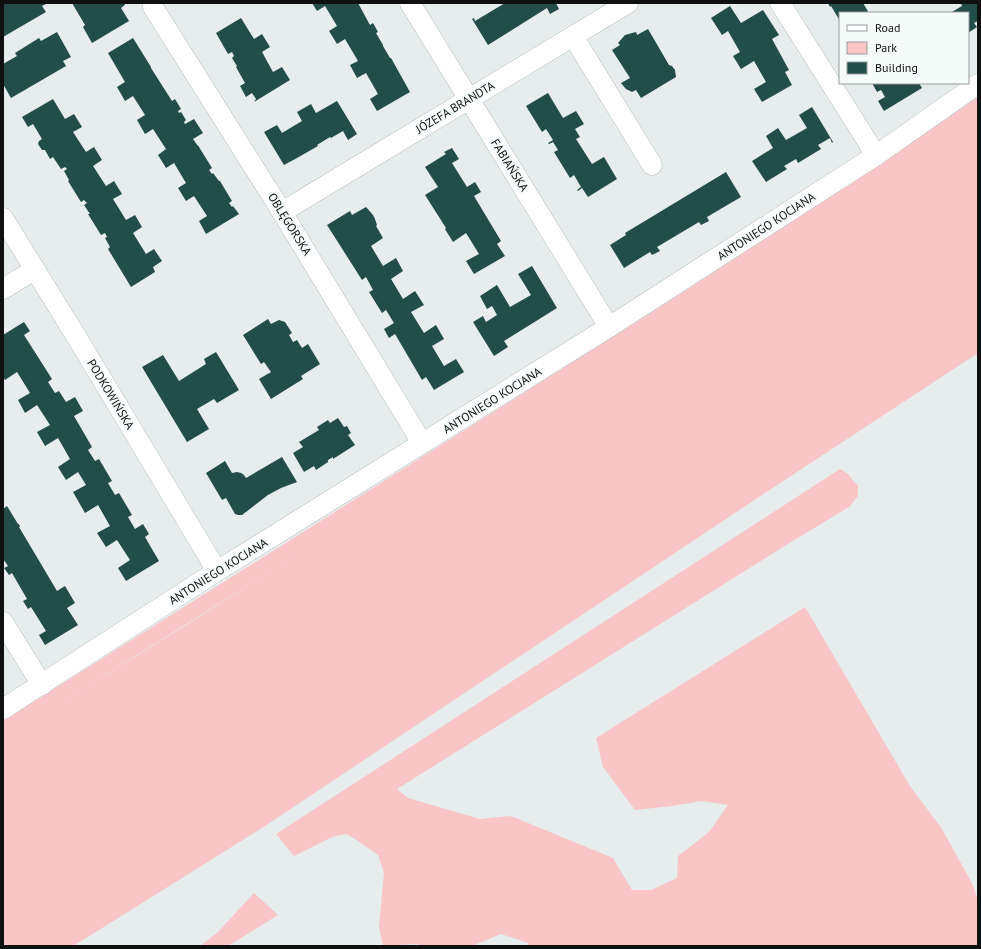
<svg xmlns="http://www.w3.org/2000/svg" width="981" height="949" viewBox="0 0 981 949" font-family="'PT Sans',sans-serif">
  <rect width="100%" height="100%" fill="#e6edec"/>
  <g fill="#f9c5c7" fill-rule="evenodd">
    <path d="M978 97V353L753 501 265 826 83 940 72 946H3V721L657 309 875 167ZM331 533 186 625 40 716Z"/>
    <polygon points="840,469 848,474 858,486 858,496 849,507 783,547 397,789 408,798 480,819 511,816 613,858 632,890 651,890 677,878 678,856 709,832 728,805 701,801 672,806 635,810 603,767 596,738 805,607 910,786 942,829 973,885 978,901 978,946 528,946 528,943 501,934 472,946 419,946 417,944 383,946 379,927 384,873 378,855 355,839 346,834 332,837 294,856 276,834"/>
    <polygon points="254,893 278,915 228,946 200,946 218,932"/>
  </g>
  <g fill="#224d48">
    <polygon points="3,3 48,3 42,6 46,12 3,37"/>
    <polygon points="72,3 124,3 125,5 121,8 129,21 92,43 83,27 85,25"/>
    <polygon points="312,3 358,3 370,25 373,23 378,32 376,33 383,45 383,46 390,58 391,58 410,92 377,111 370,99 378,94 366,73 357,78 350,65 358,61 345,39 337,44 329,31 337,26 325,6 317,11"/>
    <polygon points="505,3 556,3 559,9 550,14 547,8 488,45 472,19 474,18 475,21"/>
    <polygon points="828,3 863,3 869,13 840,13 840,21 831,6 830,7"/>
    <polygon points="961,3 978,3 978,21 974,23 977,27 968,33 968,13 950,13 962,6"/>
    <polygon points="730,6 741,23 763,10 779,35 772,39 789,70 785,72 792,85 762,102 754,89 766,82 754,61 741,69 733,56 740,52 728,31 722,35 711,18"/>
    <polygon points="241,18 254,39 262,34 270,47 262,52 273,72 282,67 290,80 254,102 256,99 252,93 246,97 240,86 245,83 236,67 237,66 232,58 234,56 232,52 228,54 216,33"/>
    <polygon points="648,29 669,65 672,66 675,70 676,77 641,98 636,90 632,92 626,89 621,83 630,78 612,50 620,45 618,43 625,35 636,32 637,35"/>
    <polygon points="57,32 71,57 63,61 66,66 11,98 3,84 3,64 17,56 15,53 39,38 41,41"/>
    <polygon points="133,38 151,67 151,68 172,101 175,99 181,109 178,111 179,113 181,112 186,120 184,122 185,124 194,119 203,133 193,139 198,146 199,146 199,147 212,168 209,170 212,174 213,173 219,181 220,181 232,201 229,203 232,207 233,206 239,214 206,234 199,221 207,216 194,196 186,201 178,188 186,183 174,163 166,168 158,155 166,149 153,129 145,134 137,120 145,115 133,96 125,101 117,87 125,82 108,53"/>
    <polygon points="872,83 919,83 922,88 884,111 878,101 885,97 881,90 877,92"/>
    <polygon points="548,93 563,118 576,111 584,124 575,129 580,137 576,139 592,164 604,157 617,179 588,197 582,188 578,191 577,190 581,187 574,175 570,178 554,152 558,150 553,142 549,144 548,143 553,140 546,129 542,132 526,106"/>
    <polygon points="53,99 65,119 74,114 82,127 73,132 86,152 94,147 102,160 93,166 106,186 114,181 122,194 113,199 126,220 135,215 142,227 133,233 146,254 154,249 162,261 153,267 155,272 131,287 108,249 110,247 105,238 107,237 105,233 101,235 88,214 90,214 84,205 87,203 84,200 81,202 68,181 69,180 64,171 67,169 65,167 61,169 53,157 50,159 45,150 42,150 38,144 39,141 42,139 33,124 28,127 22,117"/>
    <polygon points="337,101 357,134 348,140 343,131 331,138 330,137 317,145 318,146 297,158 284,165 264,132 277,125 282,133 302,121 297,112 311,104 316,113"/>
    <polygon points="812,107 833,142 832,143 830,138 818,145 821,149 798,163 796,159 784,166 787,169 766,182 752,161 773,148 766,136 778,128 786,140 807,128 799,115"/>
    <polygon points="452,148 459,159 452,163 467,187 475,182 481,192 474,196 501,241 497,244 505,256 474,274 466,261 479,254 466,233 453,242 445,229 446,228 425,195 438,187 425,167 446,154 444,152"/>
    <polygon points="726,172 741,197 707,217 709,221 701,225 699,222 657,247 660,251 652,255 650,252 624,268 610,245 626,235 625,233"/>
    <polygon points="366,207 373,215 375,219 377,225 376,226 383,238 371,246 383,266 396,258 403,271 391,279 403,299 415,291 424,305 411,312 424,333 436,325 444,339 432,346 444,366 456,359 464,372 434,390 426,377 422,380 395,334 389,338 384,329 394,323 386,310 382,313 369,292 373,290 366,277 362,280 327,225 350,211 352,215"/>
    <polygon points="532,266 557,308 504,341 508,347 494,356 473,322 483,316 486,322 497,315 492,306 487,309 480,296 497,285 510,307 531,295 518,274"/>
    <polygon points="268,319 271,324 279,320 285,322 292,333 289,335 293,342 297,340 302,348 308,344 320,364 301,376 303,379 271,399 259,379 271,372 264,362 261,364 243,335"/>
    <polygon points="24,322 30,331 24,335 52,379 48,382 55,393 59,391 66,402 75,397 83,411 74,416 92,447 88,450 95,461 99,459 112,481 108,483 115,495 119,493 132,515 128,517 135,529 143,524 149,534 145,537 159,561 126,581 118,568 130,560 117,540 106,547 97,533 110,526 98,505 85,513 73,492 86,485 78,472 66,480 58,467 70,459 58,438 45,446 37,432 50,425 37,405 25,413 18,400 30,393 17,372 5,380 3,377 3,335"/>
    <polygon points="216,352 239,390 217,403 214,399 197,409 209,429 187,442 142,367 163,355 179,381 206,364 204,359"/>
    <polygon points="338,418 344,427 347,426 351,433 348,435 355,445 333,459 333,457 328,460 328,462 316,470 314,466 304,472 293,453 303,447 299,442 319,430 317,427 328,420 330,423"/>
    <polygon points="282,457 297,482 281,488 268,495 242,515 238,515 235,514 226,498 222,500 206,473 225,461 232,473 237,472 241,473 244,475 246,478"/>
    <polygon points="7,506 18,524 19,524 20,527 19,527 57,591 65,586 75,603 67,608 78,625 45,645 39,635 46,631 31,607 28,609 23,601 27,599 12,573 9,575 4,568 8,566 3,559 3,509"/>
  </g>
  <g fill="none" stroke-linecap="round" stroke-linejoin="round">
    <defs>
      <g id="minor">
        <polyline points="410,3 609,327"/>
        <polyline points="780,3 869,144 875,156"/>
        <polyline points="153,7 282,212 422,443"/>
        <polyline points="573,36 652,165"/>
        <polyline points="282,212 628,3"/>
        <polyline points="3,218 76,336 217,571"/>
        <polyline points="3,289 34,270"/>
        <polyline points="3,622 42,685"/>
        <polyline points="3,709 217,571 609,327 875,156 978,84"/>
      </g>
    </defs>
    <use href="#minor" stroke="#b5bcbb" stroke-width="21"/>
    <use href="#minor" stroke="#fff" stroke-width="20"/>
  </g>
  <g text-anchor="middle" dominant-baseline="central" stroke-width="4" stroke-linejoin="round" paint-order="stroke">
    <g font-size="12" fill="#0f1111" stroke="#f4fbf9">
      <text transform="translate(455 107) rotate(-31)">JÓZEFA BRANDTA</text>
      <text transform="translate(510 165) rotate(58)">FABIAŃSKA</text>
      <text transform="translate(290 224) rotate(58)">OBLĘGORSKA</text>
      <text transform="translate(766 226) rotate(-33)">ANTONIEGO KOCJANA</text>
      <text transform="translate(111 394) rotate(59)">PODKOWIŃSKA</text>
      <text transform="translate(492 400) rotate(-32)">ANTONIEGO KOCJANA</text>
      <text transform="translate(218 571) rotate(-32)">ANTONIEGO KOCJANA</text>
    </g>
  </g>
  <rect width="981" height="949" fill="none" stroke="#0f1111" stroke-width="8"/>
  <rect x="839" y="12" width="130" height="72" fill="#f4fbf9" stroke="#989d9c"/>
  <rect x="847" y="25" width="20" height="6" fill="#ffffff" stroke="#989d9c"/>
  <text x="875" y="32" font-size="12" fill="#0f1111">Road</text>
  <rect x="847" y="42" width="20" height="12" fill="#f9c5c7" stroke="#989d9c"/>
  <text x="875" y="52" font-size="12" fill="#0f1111">Park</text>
  <rect x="847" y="62" width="20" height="12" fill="#224d48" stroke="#989d9c"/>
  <text x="875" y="72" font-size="12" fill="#0f1111">Building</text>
</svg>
